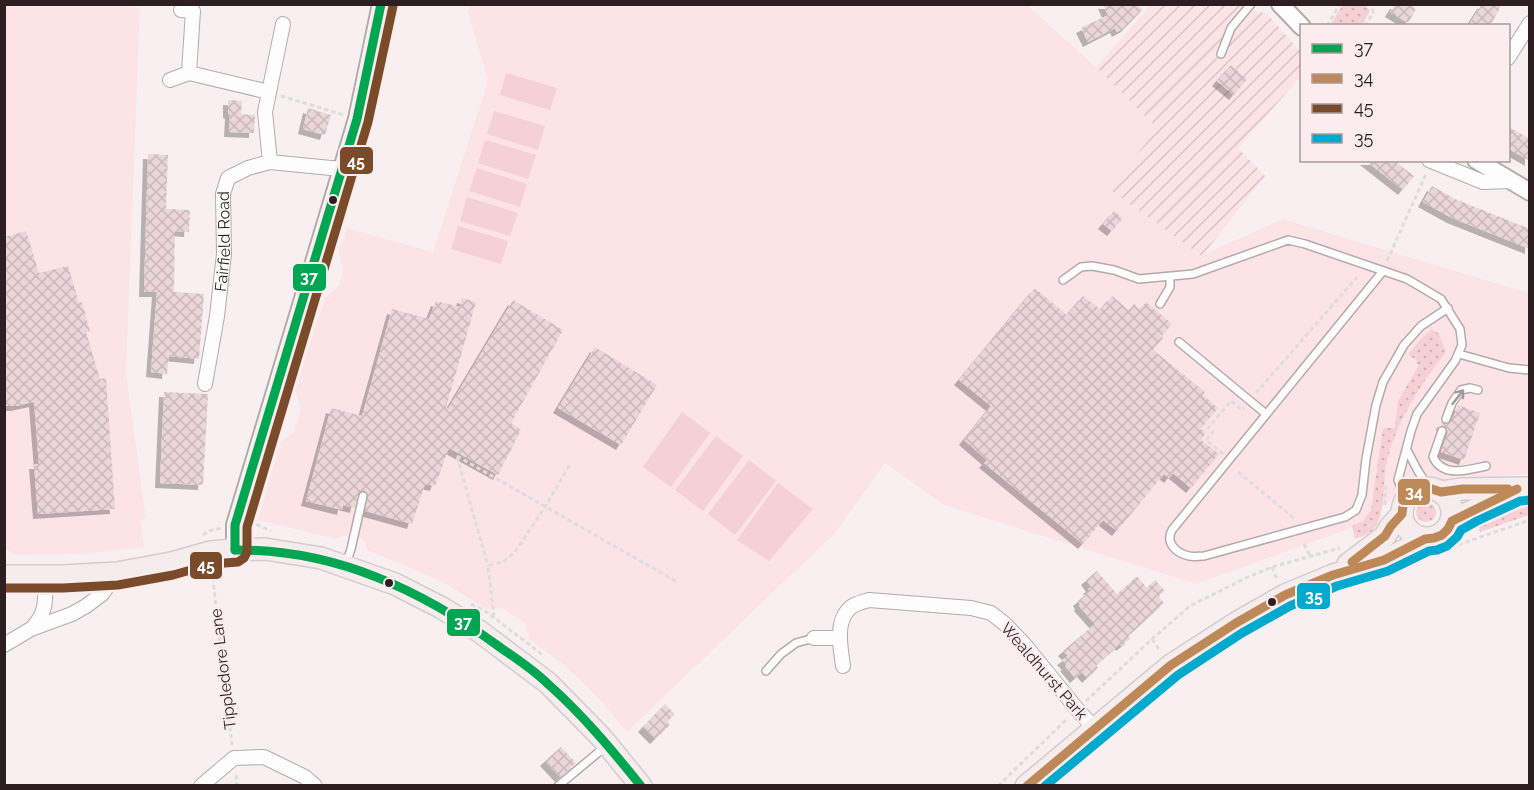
<svg xmlns="http://www.w3.org/2000/svg" width="1534" height="790" viewBox="0 0 1534 790" font-family="Raleway,sans-serif">
  <defs>
    <pattern id="industrial-furrows" width="10" height="10" patternUnits="userSpaceOnUse" patternTransform="scale(1.5)"><rect width="10" height="10" fill="#fce4e6"/><path d="M-1 1l2-2M0 10L10 0M9 11l2-2" fill="none" stroke="#d8c3c5"/></pattern>
    <pattern id="grass-dots" width="8" height="8" patternUnits="userSpaceOnUse" patternTransform="scale(1.5)"><rect width="8" height="8" fill="#f5d0d4"/><path d="M2 2h.1M6 6h.1" fill="none" stroke="#d2b2b6" stroke-width="1.8" stroke-linecap="round"/></pattern>
    <pattern id="building-cross-hatch" width="8" height="8" patternUnits="userSpaceOnUse" patternTransform="scale(1.5)"><rect width="8" height="8" fill="#ead6d8"/><path d="M0 0l8 8M0 8l8-8" fill="none" stroke="#c9b7b9"/></pattern>
    <filter id="shadow"><feDropShadow dx="-5" dy="5" stdDeviation="0" flood-color="#0004"/></filter>
  </defs>
  <rect width="100%" height="100%" fill="#f8f0f0"/>
  <g fill="#fce4e6">
    <polygon points="114,4 140,8 126,373 146,519 140,520 144,547 83,554 14,555 5,548 4,5"/>
    <polygon points="470,5 1027,5 1096,67 1158,129 1109,187 1202,255 1283,219 1529,293 1530,351 1527,354 1530,355 1529,474 1462,480 1409,483 1363,524 1196,584 944,505 885,463 835,533 627,732 599,699 564,665 529,639 525,623 502,608 486,609 443,582 367,550 364,540 347,535 336,539 258,520 281,441 294,432 301,408 295,390 325,298 339,285 344,270 338,253 347,228 433,252 488,81 468,12"/>
  </g>
  <polygon fill="url(#industrial-furrows)" points="1151,5 1248,5 1252,10 1267,14 1301,52 1301,76 1238,148 1265,176 1202,256 1108,188 1158,129 1096,67"/>
  <g fill="url(#grass-dots)">
    <polygon points="1343,5 1366,5 1370,11 1362,25 1330,25"/>
    <path d="M1432 329 1439 334 1446 352C1421 384 1397 420 1387 461 1383 477 1385 511 1377 524 1372 534 1365 535 1355 539L1352 526 1363 521 1371 510 1383 428H1395L1398 401 1419 365 1416 363 1417 360 1408 355 1419 341Z"/>
    <circle cx="1426" cy="512" r="10"/>
    <polygon points="1524,505 1529,505 1529,515 1480,532 1477,519 1491,512"/>
  </g>
  <g fill="#f5d0d4">
    <polygon points="506,73 557,88 550,110 500,95"/>
    <polygon points="494,111 545,126 538,150 487,134"/>
    <polygon points="485,140 536,155 528,179 478,163"/>
    <polygon points="477,168 527,184 520,207 469,191"/>
    <polygon points="467,197 518,213 510,236 460,221"/>
    <polygon points="458,226 508,241 501,264 451,249"/>
    <polygon points="682,412 710,433 671,487 643,467"/>
    <polygon points="716,436 743,456 703,511 675,490"/>
    <polygon points="749,460 776,481 735,535 708,514"/>
    <polygon points="778,483 813,509 769,561 737,540"/>
  </g>
  <g fill="url(#building-cross-hatch)" filter="url(#shadow)">
    <polygon points="1103,4 1137,4 1142,10 1126,27 1117,32 1115,28 1088,42 1081,28 1108,15"/>
    <polygon points="1395,4 1409,4 1416,9 1408,23 1390,12"/>
    <polygon points="1482,4 1502,4 1490,26 1468,26"/>
    <polygon points="1231,65 1247,79 1234,95 1217,81"/>
    <polygon points="228,100 242,101 241,114 234,114 255,115 254,133 229,132 230,114 228,113"/>
    <polygon points="308,108 331,115 325,135 303,129"/>
    <polygon points="1509,127 1530,139 1530,161 1509,149"/>
    <polygon points="148,154 168,155 166,209 190,210 189,232 175,231 174,292 204,294 199,359 169,356 167,374 151,372 157,292 144,292"/>
    <polygon points="1365,160 1393,160 1414,176 1403,190"/>
    <polygon points="1432,186 1455,199 1530,229 1530,249 1452,218 1423,202"/>
    <polygon points="1114,211 1123,218 1112,231 1103,224"/>
    <polygon points="26,231 39,273 68,266 79,303 82,302 90,331 86,332 100,379 106,378 115,509 38,514 34,464 39,464 34,402 16,406 4,406 4,237"/>
    <polygon points="1035,288 1067,315 1083,296 1101,310 1112,296 1129,310 1134,304 1140,309 1146,302 1172,324 1162,336 1163,338 1153,350 1205,392 1203,395 1218,408 1201,429 1206,433 1201,440 1219,454 1191,488 1173,473 1169,478 1164,474 1117,531 1103,520 1083,544 984,463 987,460 964,440 991,406 959,380"/>
    <polygon points="462,298 476,302 446,408 448,409 513,300 563,330 511,423 521,430 498,475 449,448 435,486 425,484 412,524 365,511 368,495 364,490 361,491 358,494 355,508 343,505 342,510 306,501 331,408 362,416 392,309 429,319 436,301 460,307"/>
    <polygon points="595,347 657,385 621,445 558,408"/>
    <polygon points="164,392 208,394 203,485 160,483"/>
    <polygon points="1458,405 1480,413 1464,460 1441,452 1448,432 1446,427 1441,426 1442,422 1446,425 1452,421"/>
    <polygon points="1097,571 1117,594 1137,576 1147,588 1155,580 1165,591 1158,596 1164,603 1128,636 1130,639 1121,646 1120,644 1096,665 1098,668 1087,678 1082,672 1075,678 1065,666 1067,665 1062,660 1068,656 1063,651 1095,624 1079,606 1080,604 1078,601 1090,591 1088,589 1091,587 1086,580"/>
    <polygon points="665,704 675,714 667,722 670,725 655,739 643,727"/>
    <polygon points="561,747 576,763 560,777 545,761"/>
  </g>
  <g fill="none" stroke-linecap="round" stroke-linejoin="round">
    <defs>
      <g id="service">
        <polyline points="1221,54 1231,28 1251,4"/>
        <path d="M1383 271 1172 530C1165 543 1176 553 1189 556 1193 557 1199 556 1204 556L1345 517 1356 510 1362 495 1366 459 1376 405 1383 382 1404 345 1421 326 1448 308"/>
        <polyline points="1063,280 1081,267 1092,266 1114,270 1139,279 1193,274 1288,240 1305,244 1407,279 1441,299 1460,329 1462,345 1455,361 1417,414 1411,431 1398,480 1406,499"/>
        <polyline points="1160,304 1170,287 1170,277"/>
        <polyline points="1179,342 1266,414"/>
        <polyline points="1459,354 1509,368 1530,370"/>
        <polyline points="1446,419 1452,403 1461,390 1470,388 1478,390"/>
        <path d="M1442 431 1433 457C1443 478 1467 470 1486 466"/>
        <polyline points="1407,450 1418,471 1429,488"/>
        <polyline points="346,564 351,549 363,496"/>
        <polyline points="766,671 781,654 796,643 814,638"/>
        <polyline points="558,786 606,746"/>
      </g>
      <g id="minor">
        <polyline points="181,10 193,11 189,73"/>
        <polyline points="1508,58 1530,23"/>
        <polyline points="170,80 189,73 269,92"/>
        <polyline points="1429,160 1483,182 1510,181"/>
        <polyline points="270,162 265,112 283,24"/>
        <path id="s1" d="M205 384 217 316 224 254 223 194 228 178 248 168 270 162 341 169"/>
        <path d="M33 627C48 611 45 598 45 576"/>
        <polyline points="814,638 840,638"/>
        <polyline points="4,645 31,629 72,614 86,606 102,594 117,573"/>
        <path d="M843 666C841 649 835 624 848 610 853 604 862 602 869 600L971 608 991 613 1005 624 1024 644 1077 709 1094 728"/>
        <polyline points="201,786 234,758 264,757 305,777 315,786"/>
      </g>
      <g id="tertiary">
        <polyline points="1280,4 1302,27"/>
        <polyline points="1476,160 1530,192"/>
        <polyline points="235,550 235,525 357,119 381,4"/>
      </g>
      <g id="primary">
        <circle cx="1427" cy="513" r="25"/>
        <polyline points="1441,492 1463,489 1530,488"/>
        <polyline points="1452,521 1511,492"/>
        <polyline points="1348,564 1385,536 1391,526 1402,514"/>
        <polyline points="4,576 63,576 117,573 171,563 210,552 235,550 265,549 321,558 395,584 442,608 479,631 548,683 602,738 641,786"/>
        <polyline points="1026,786 1171,665 1236,623 1285,595 1333,575 1384,560 1411,547 1425,539"/>
      </g>
    </defs>
    <use href="#service" stroke="#b4aaab" stroke-width="10"/>
    <use href="#minor" stroke="#b4aaab" stroke-width="16"/>
    <use href="#tertiary" stroke="#b4aaab" stroke-width="20"/>
    <use href="#primary" stroke="#d3cdcd" stroke-width="24"/>
    <g stroke="#dfdcdc" stroke-width="3" stroke-dasharray="4.5 3" stroke-linecap="butt">
      <polyline points="1327,26 1340,4"/>
      <polyline points="1365,26 1373,13 1373,4"/>
      <polyline points="281,96 344,115"/>
      <polyline points="1387,261 1426,174"/>
      <polyline points="1256,393 1357,277"/>
      <polyline points="1223,454 1206,440 1213,432 1208,428 1231,401 1242,410 1244,407"/>
      <polyline points="457,456 677,582"/>
      <polyline points="457,457 488,566"/>
      <polyline points="1238,472 1295,519"/>
      <polyline points="1385,505 1386,483"/>
      <polyline points="249,525 256,524 271,531"/>
      <polyline points="203,535 208,531 222,528"/>
      <polyline points="1304,544 1310,556"/>
      <polyline points="1437,552 1530,520"/>
      <polyline points="1272,567 1277,579"/>
      <polyline points="212,570 232,745"/>
      <polyline points="471,604 485,611 543,655"/>
      <polyline points="494,617 488,566 504,561 515,552 545,507 571,463"/>
      <polyline points="1152,639 1160,651"/>
      <polyline points="1086,701 1152,639 1190,606 1248,577 1272,567 1340,548"/>
      <polyline points="236,775 237,786"/>
      <polyline points="998,786 1068,718"/>
    </g>
    <use href="#service" stroke="#fefdfd" stroke-width="7"/>
    <use href="#minor" stroke="#fefdfd" stroke-width="14"/>
    <use href="#tertiary" stroke="#fefdfd" stroke-width="16"/>
    <use href="#primary" stroke="#f5eced" stroke-width="21"/>
    <defs>
      <g id="bus-1">
        <polyline points="235,550 235,525 357,119 381,4"/>
        <path d="M235 550C335 549 422 590 501 648 517 659 534 670 548 684 582 714 612 750 641 786"/>
      </g>
      <g id="bus-2">
        <polyline points="1352,562 1385,536 1391,526 1402,514 1403,506 1406,499 1416,490 1429,488 1441,492 1463,489 1508,489"/>
        <polyline points="1027,786 1171,665 1236,623 1285,595 1333,575 1384,560 1425,539 1434,538 1442,535 1448,529 1452,521 1517,489"/>
      </g>
      <polyline id="bus-3" points="4,588 63,588 118,585 173,575 212,564 238,562 244,558 247,552 247,527 368,122 393,6"/>
      <polyline id="bus-4" points="1045,786 1178,675 1242,633 1290,606 1337,586 1388,571 1429,551 1437,550 1447,546 1457,537 1461,530 1477,521 1520,501 1530,500"/>
    </defs>
    <use href="#bus-1" stroke="#fbeced" stroke-width="14"/>
    <use href="#bus-2" stroke="#fbeced" stroke-width="14"/>
    <use href="#bus-3" stroke="#fbeced" stroke-width="14"/>
    <use href="#bus-4" stroke="#fbeced" stroke-width="14"/>
    <use href="#bus-1" stroke="#00a651" stroke-width="9"/>
    <use href="#bus-2" stroke="#be8959" stroke-width="9"/>
    <use href="#bus-3" stroke="#7a4b2a" stroke-width="9"/>
    <use href="#bus-4" stroke="#00a9ce" stroke-width="9"/>
  </g>
  <defs><path id="oneway-shaft" d="M-6 0H5M1.5-3L5.5 0L1.5 3" fill="none" stroke-width="1.6" stroke-linecap="round" stroke-linejoin="round" transform="scale(1.5)"/></defs>
  <use stroke="#a0999a" href="#oneway-shaft" transform="translate(1458 397) rotate(-52)"/>
  <g fill="#2d1f21" stroke="#fbeced" stroke-width="2">
    <circle cx="333" cy="200" r="5"/>
    <circle cx="389" cy="583" r="5"/>
    <circle cx="1272" cy="602" r="5"/>
  </g>
  <g text-anchor="middle" dominant-baseline="central" stroke-width="4.5" stroke-linejoin="round" paint-order="stroke">
    <g font-size="16" fill="#2d1f21" stroke="#fbeced">
      <text stroke="none"><textPath href="#s1" startOffset="144">Fairfield Road</textPath></text>
      <text transform="translate(223 669) rotate(-97)">Tippledore Lane</text>
      <text transform="translate(1044 671) rotate(49)">Wealdhurst Park</text>
    </g>
  </g>
  <g stroke="#fbeced" stroke-width="2">
    <rect x="339" y="146" width="35" height="29" rx="6" fill="#7a4b2a"/>
    <rect x="292" y="263" width="35" height="29" rx="6" fill="#00a651"/>
    <rect x="1397" y="478" width="34" height="28" rx="6" fill="#be8959"/>
    <rect x="189" y="551" width="34" height="29" rx="6" fill="#7a4b2a"/>
    <rect x="1296" y="582" width="35" height="28" rx="6" fill="#00a9ce"/>
    <rect x="446" y="608" width="35" height="29" rx="6" fill="#00a651"/>
  </g>
  <g font-size="16" text-anchor="middle" font-weight="bold" fill="#fff">
    <text x="356" y="167">45</text>
    <text x="309" y="283">37</text>
    <text x="1414" y="498">34</text>
    <text x="206" y="571">45</text>
    <text x="1314" y="602">35</text>
    <text x="463" y="628">37</text>
  </g>
  <rect width="1534" height="790" fill="none" stroke="#2d1f21" stroke-width="12"/>
  <rect x="1300" y="24" width="210" height="138" fill="#fbeced" stroke="#a99a9b" stroke-width="1.5"/>
  <rect x="1312" y="44" width="30" height="9" fill="#00a651" stroke="#a99a9b" stroke-width="1.5"/>
  <text x="1354" y="54" font-size="18" fill="#2d1f21">37</text>
  <rect x="1312" y="74" width="30" height="9" fill="#be8959" stroke="#a99a9b" stroke-width="1.5"/>
  <text x="1354" y="84" font-size="18" fill="#2d1f21">34</text>
  <rect x="1312" y="104" width="30" height="9" fill="#7a4b2a" stroke="#a99a9b" stroke-width="1.5"/>
  <text x="1354" y="114" font-size="18" fill="#2d1f21">45</text>
  <rect x="1312" y="134" width="30" height="9" fill="#00a9ce" stroke="#a99a9b" stroke-width="1.5"/>
  <text x="1354" y="144" font-size="18" fill="#2d1f21">35</text>
</svg>
